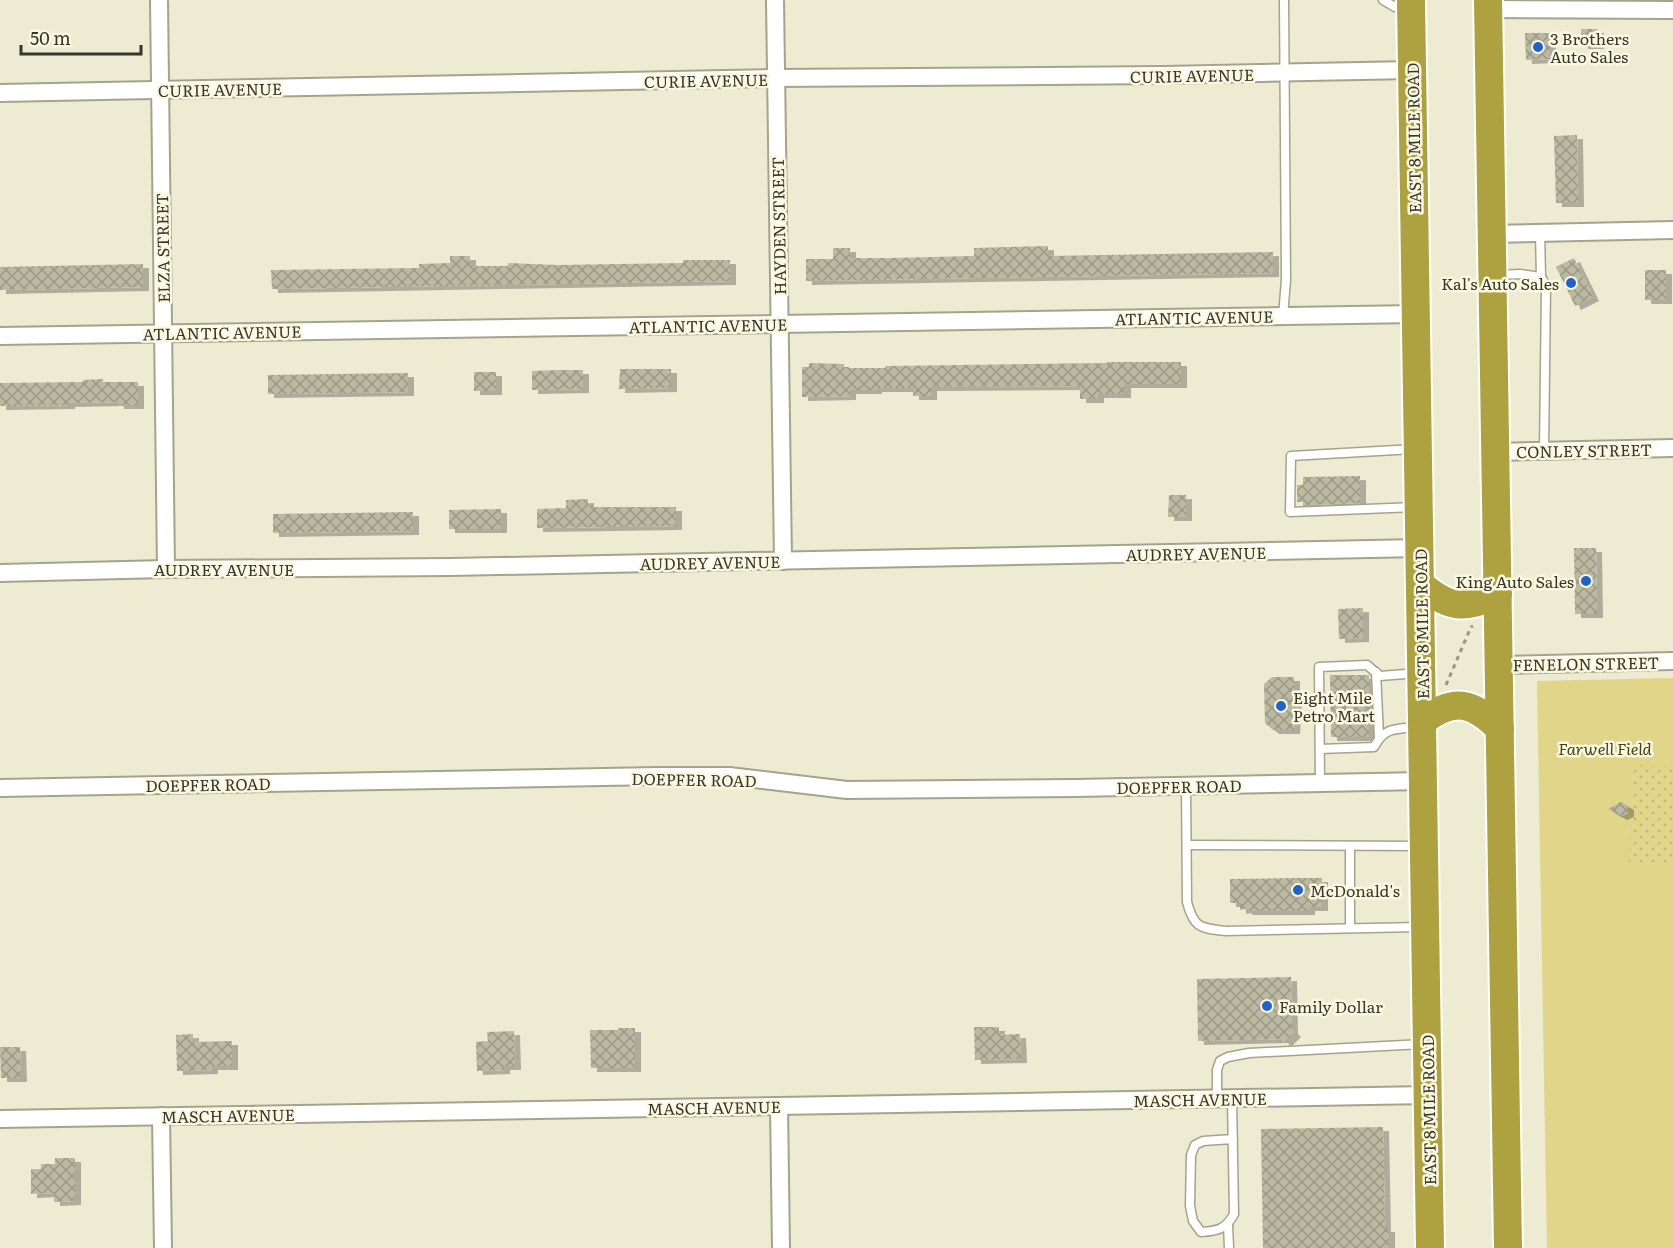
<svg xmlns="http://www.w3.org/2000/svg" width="1673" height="1248" viewBox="0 0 1673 1248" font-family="Literata,serif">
  <defs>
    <pattern id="garden-dots" width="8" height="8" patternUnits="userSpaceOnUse" patternTransform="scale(1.5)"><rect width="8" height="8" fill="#e0d588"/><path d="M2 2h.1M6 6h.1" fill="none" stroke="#c1b776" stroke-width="1.8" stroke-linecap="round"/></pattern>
    <pattern id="building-cross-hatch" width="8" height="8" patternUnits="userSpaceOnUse" patternTransform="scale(1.5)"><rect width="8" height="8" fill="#bcb9a3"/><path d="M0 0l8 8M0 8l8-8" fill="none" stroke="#9a9785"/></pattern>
    <filter id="shadow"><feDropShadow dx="6" dy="4" stdDeviation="0" flood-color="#0004"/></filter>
  </defs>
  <rect width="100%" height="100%" fill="#eeebd3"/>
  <polygon fill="#e0d588" points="1673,678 1673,1248 1547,1248 1537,681"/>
  <polygon fill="url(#garden-dots)" points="1632,765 1673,766 1673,865 1629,863"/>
  <g fill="url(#building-cross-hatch)" filter="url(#shadow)">
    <polygon points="1581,29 1598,29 1598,45 1582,45"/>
    <polygon points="1525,33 1550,33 1550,59 1526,60"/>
    <polygon points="1577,135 1578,203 1556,203 1554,136"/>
    <polygon points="1048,246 1048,256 1273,252 1273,273 806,281 806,259 833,259 833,248 850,248 850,258 889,258 974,256 974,248"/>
    <polygon points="450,256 470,256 470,266 508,266 508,263 558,265 683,263 683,260 730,260 730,281 272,289 271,270 419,268 419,264 450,263"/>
    <polygon points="1574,258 1593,297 1575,306 1556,267"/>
    <polygon points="143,264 143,287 0,290 0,267"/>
    <rect x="1645" y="270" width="21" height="30"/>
    <polygon points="1107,362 1181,362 1181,384 1125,384 1125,394 1098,394 1098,399 1080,399 1080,386 931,387 931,396 913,396 913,388 876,388 876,390 850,390 850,396 802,397 802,367 809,367 809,363 844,364 844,367 849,367 849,368 885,368 885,366 1107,363"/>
    <polygon points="620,369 671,369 671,388 619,389"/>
    <polygon points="561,370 583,370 583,389 532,390 532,371"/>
    <rect x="474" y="372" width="22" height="19"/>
    <polygon points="408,373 408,392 268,394 268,375"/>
    <polygon points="103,379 103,382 138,382 138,405 118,405 118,402 69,403 69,405 0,406 0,383 83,382 83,380"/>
    <polygon points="1360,476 1360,503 1303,505 1303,502 1297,502 1297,485 1303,485 1303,477"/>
    <polygon points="1169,495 1186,495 1186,517 1168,517"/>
    <polygon points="588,499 588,507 676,507 676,526 537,528 537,509 566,508 566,500"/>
    <polygon points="501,509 501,529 449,529 449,510"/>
    <polygon points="413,512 413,531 273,533 273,514"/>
    <polygon points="1574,548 1596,548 1597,614 1575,614"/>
    <polygon points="1363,608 1363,638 1339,639 1338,609"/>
    <polygon points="1330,675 1369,675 1369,737 1331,737"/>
    <polygon points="1272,677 1294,677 1294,698 1296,698 1294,730 1273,730 1265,723 1264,684"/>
    <polygon points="1621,802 1628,806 1628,813 1621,816 1608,809"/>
    <polygon points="1298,878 1322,878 1322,907 1309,907 1309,911 1246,911 1246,909 1240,910 1240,903 1230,903 1230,879"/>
    <polygon points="1291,977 1292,1030 1295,1033 1285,1043 1282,1039 1198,1041 1197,979"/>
    <polygon points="974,1027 999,1027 999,1035 1020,1034 1021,1059 975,1060"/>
    <polygon points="618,1028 635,1028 635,1068 591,1068 590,1030 618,1030"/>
    <polygon points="514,1031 515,1066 504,1066 504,1070 477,1071 476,1042 488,1041 487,1032"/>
    <polygon points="193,1034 193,1042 232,1041 232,1066 212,1066 212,1070 177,1071 176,1035"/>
    <polygon points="0,1047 20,1047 21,1078 1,1078"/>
    <polygon points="1383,1127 1385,1228 1389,1228 1389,1248 1263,1248 1261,1129"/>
    <polygon points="55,1158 75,1158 75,1201 54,1202 54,1193 31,1194 31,1169 41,1169 41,1164 55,1164"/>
  </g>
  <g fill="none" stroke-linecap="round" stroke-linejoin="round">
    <defs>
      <g id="service">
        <polyline points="1383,0 1395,7 1408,9"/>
        <polyline points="1540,233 1541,277"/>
        <polyline points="1498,275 1520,274 1541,277 1546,285 1544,451"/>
        <polyline points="1283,316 1286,280 1284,0"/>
        <polyline points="1414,449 1291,456 1290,512 1416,507"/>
        <polyline points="1376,672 1379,737"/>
        <path d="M1320 749 1374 747C1385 726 1397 729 1419 727"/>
        <polyline points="1320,783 1319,667 1367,665 1380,676 1418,673"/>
        <path d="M1186 786 1187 902C1194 929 1201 928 1226 931L1420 927"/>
        <polyline points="1187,845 1420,846"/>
        <polyline points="1350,928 1350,846"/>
        <polyline points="1217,1098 1217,1070 1220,1061 1228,1057 1249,1053 1423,1044"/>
        <path d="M1232 1098 1234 1214C1226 1229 1218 1231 1201 1232L1193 1221 1190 1206 1191 1155 1195 1145 1203 1141 1233 1139"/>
        <polyline points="1228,1225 1229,1248"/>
      </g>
      <g id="minor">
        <polyline points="159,0 166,569"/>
        <polyline points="775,0 783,561"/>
        <polyline points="1489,9 1673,10"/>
        <polyline points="0,93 775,78 1164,75 1412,70"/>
        <polyline points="1492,234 1673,230"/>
        <polyline points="0,336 1417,314"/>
        <polyline points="1496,452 1673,448"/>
        <polyline points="0,573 166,569 451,567 1420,548"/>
        <polyline points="1499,665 1673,661"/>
        <polyline points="0,788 658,776 729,776 847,790 1076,788 1423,781"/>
        <polyline points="779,1106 781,1248"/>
        <polyline points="161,1116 163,1248"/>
        <polyline points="0,1119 1428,1095"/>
      </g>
      <g id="trunk">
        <polyline points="1411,0 1430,1248"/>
        <polyline points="1488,0 1508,1248"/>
        <path d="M1420 584C1449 609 1465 610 1498 594"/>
        <path d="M1423 721C1454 697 1473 702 1500 729"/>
      </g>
    </defs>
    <use href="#service" stroke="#a6a38d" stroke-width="11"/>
    <use href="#minor" stroke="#a6a38d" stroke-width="20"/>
    <use href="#trunk" stroke="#fff" stroke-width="32"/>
    <polyline stroke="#989685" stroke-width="3" stroke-dasharray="4.5 4.5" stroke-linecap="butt" points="1446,685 1471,627 1473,626"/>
    <use href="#service" stroke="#fff" stroke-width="8"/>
    <use href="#minor" stroke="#fff" stroke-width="16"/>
    <use href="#trunk" stroke="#aea240" stroke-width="28"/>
  </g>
  <g fill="#2262ce" stroke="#fbf8e0" stroke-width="2">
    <circle cx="1538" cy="47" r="6"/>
    <circle cx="1571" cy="283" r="6"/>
    <circle cx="1586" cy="581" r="6"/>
    <circle cx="1281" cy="706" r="6"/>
    <circle cx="1298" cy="890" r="6"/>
    <circle cx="1267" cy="1006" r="6"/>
  </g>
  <g text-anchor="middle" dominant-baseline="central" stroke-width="5" stroke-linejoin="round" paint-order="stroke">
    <g font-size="16" fill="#37362d" stroke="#fbf8e0" text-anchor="start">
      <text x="1550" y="38">3 Brothers<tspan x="1550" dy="18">Auto Sales</tspan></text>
      <text x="1559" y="283" text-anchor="end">Kal's Auto Sales</text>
      <text x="1574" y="581" text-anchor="end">King Auto Sales</text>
      <text x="1293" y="697">Eight Mile<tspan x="1293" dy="18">Petro Mart</tspan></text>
      <text x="1310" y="890">McDonald's</text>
      <text x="1279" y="1006">Family Dollar</text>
    </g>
    <g font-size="16" fill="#37362d" stroke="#fbf8e0">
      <text transform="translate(1192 75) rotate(-1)">CURIE AVENUE</text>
      <text transform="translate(706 80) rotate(-1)">CURIE AVENUE</text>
      <text transform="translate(220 89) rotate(-1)">CURIE AVENUE</text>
      <text transform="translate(1413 138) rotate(-91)">EAST 8 MILE ROAD</text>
      <text transform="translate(778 226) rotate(-91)">HAYDEN STREET</text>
      <text transform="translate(162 248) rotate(-91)">ELZA STREET</text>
      <text transform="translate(1194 317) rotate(-1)">ATLANTIC AVENUE</text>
      <text transform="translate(708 325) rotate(-1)">ATLANTIC AVENUE</text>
      <text transform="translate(222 332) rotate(-1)">ATLANTIC AVENUE</text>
      <text transform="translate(1584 450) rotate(-1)">CONLEY STREET</text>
      <text transform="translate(1196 553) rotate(-1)">AUDREY AVENUE</text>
      <text transform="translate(710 562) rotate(-1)">AUDREY AVENUE</text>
      <text x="224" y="569">AUDREY AVENUE</text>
      <text transform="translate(1421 624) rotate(-91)">EAST 8 MILE ROAD</text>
      <text transform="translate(1586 663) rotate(-1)">FENELON STREET</text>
      <text transform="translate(694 779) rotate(1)">DOEPFER ROAD</text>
      <text transform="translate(208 784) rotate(-1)">DOEPFER ROAD</text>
      <text transform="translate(1179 786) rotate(-1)">DOEPFER ROAD</text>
      <text transform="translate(1200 1099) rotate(-1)">MASCH AVENUE</text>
      <text transform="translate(714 1107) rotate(-1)">MASCH AVENUE</text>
      <text transform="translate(1428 1110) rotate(-91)">EAST 8 MILE ROAD</text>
      <text transform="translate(228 1115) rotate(-1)">MASCH AVENUE</text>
    </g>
    <g font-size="16" font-style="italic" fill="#464119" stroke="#fbf8e0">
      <text x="1605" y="748">Farwell Field</text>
    </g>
  </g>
  <path d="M21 45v9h120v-9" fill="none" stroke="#37362d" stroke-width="3"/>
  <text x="30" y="45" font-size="18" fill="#37362d" stroke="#fbf8e0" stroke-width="4.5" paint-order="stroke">50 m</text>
</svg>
